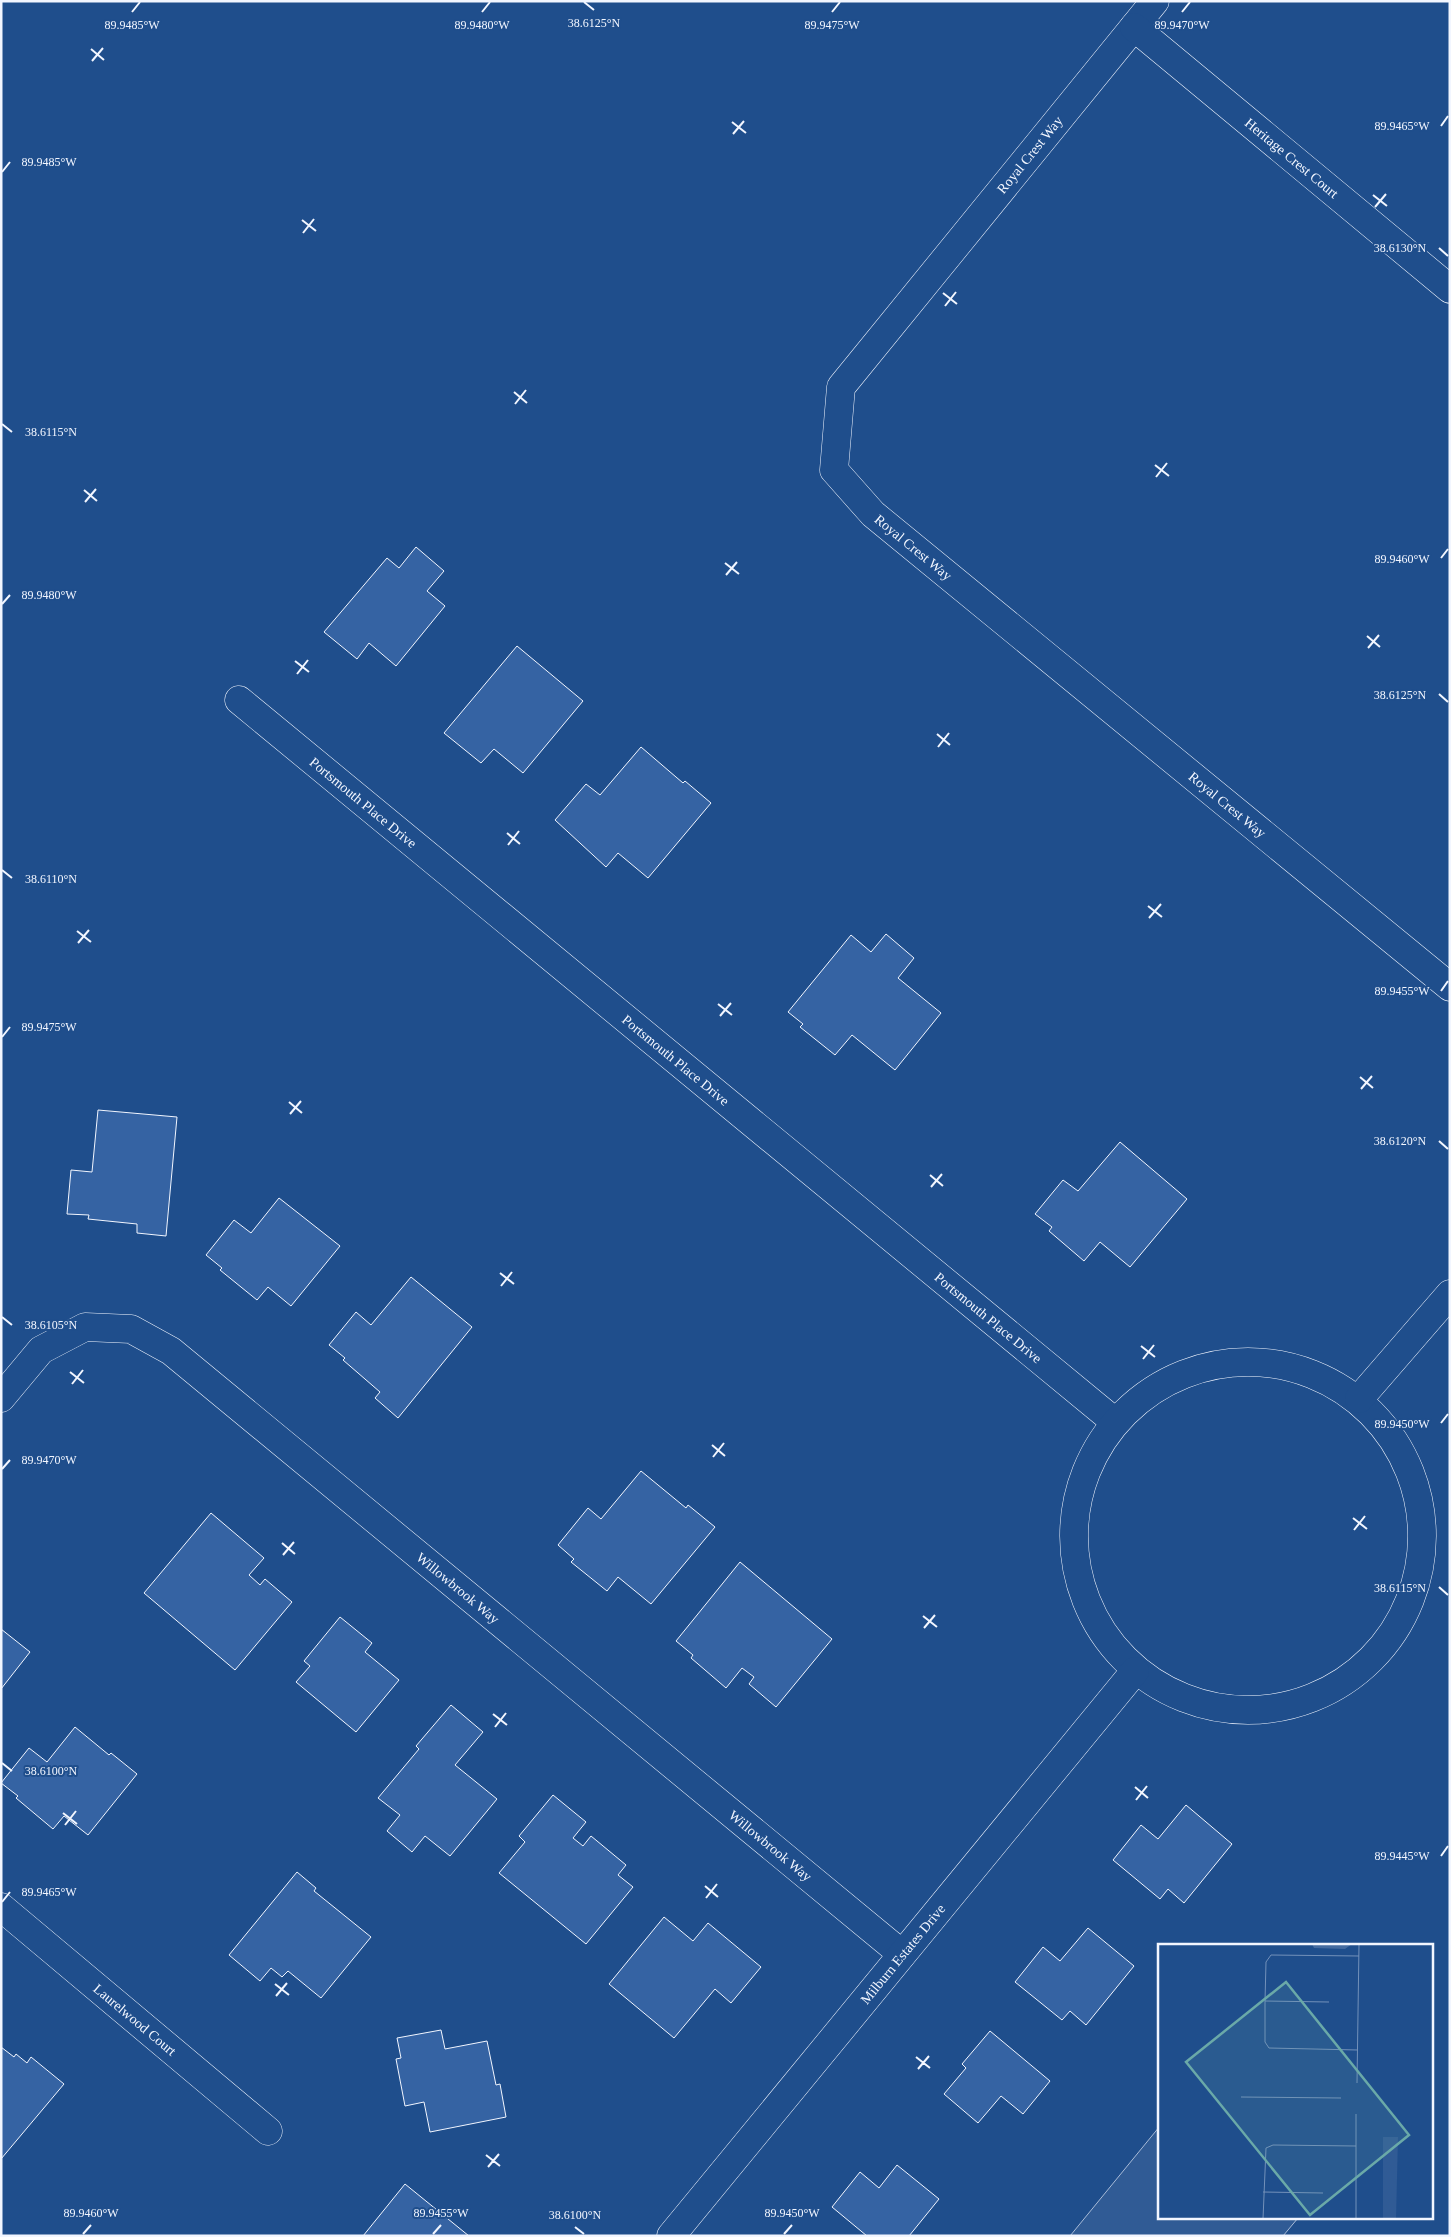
<svg xmlns="http://www.w3.org/2000/svg" width="1451" height="2237" viewBox="0 0 1451 2237" font-family="Georgia,serif">
  <rect width="100%" height="100%" fill="#1f4e8c"/>
  <polygon fill="#305b95" stroke="#a8bbd7" points="1160,2126 1160,2218 1298,2218 1283,2236 1070,2236"/>
  <g fill="#3563a3" stroke="#f2f6ff">
    <polygon points="416,547 444,571 427,591 445,606 396,666 369,643 357,659 324,632 387,558 399,568"/>
    <polygon points="517,646 583,701 523,773 494,749 481,763 444,733"/>
    <polygon points="641,747 683,783 685,781 711,803 648,878 618,853 606,867 555,820 586,784 600,795"/>
    <polygon points="886,934 914,958 898,978 941,1013 895,1070 852,1035 835,1055 800,1027 803,1024 788,1012 851,935 871,952"/>
    <polygon points="98,1110 177,1117 166,1236 137,1233 137,1224 88,1219 89,1215 67,1214 71,1170 92,1172"/>
    <polygon points="1120,1142 1187,1199 1130,1267 1100,1242 1084,1261 1049,1231 1052,1227 1035,1214 1063,1180 1078,1191"/>
    <polygon points="279,1198 340,1246 291,1306 268,1287 257,1300 220,1270 222,1268 206,1255 234,1220 251,1233"/>
    <polygon points="411,1277 472,1327 398,1418 375,1398 380,1392 343,1360 345,1358 329,1345 356,1312 371,1325"/>
    <polygon points="641,1471 686,1508 688,1505 715,1527 651,1604 618,1577 607,1591 571,1562 574,1559 558,1545 588,1508 601,1519"/>
    <polygon points="211,1513 264,1558 249,1575 260,1585 265,1579 292,1602 235,1670 144,1593"/>
    <polygon points="740,1562 832,1639 776,1707 749,1684 754,1677 742,1668 726,1688 691,1658 693,1655 676,1641"/>
    <polygon points="340,1617 372,1643 365,1652 399,1680 356,1732 296,1682 310,1666 304,1661"/>
    <polygon points="1,1629 30,1652 1,1689"/>
    <polygon points="451,1705 483,1732 455,1765 497,1799 450,1856 425,1836 412,1852 387,1831 400,1815 378,1798 419,1749 416,1746"/>
    <polygon points="75,1727 109,1755 111,1753 137,1774 88,1835 64,1816 53,1829 16,1798 18,1796 1,1783 29,1748 47,1762"/>
    <polygon points="553,1795 586,1822 573,1838 583,1846 591,1836 626,1865 618,1875 633,1887 586,1944 499,1873 525,1842 519,1836"/>
    <polygon points="1186,1805 1232,1844 1184,1903 1168,1889 1160,1899 1113,1860 1141,1825 1158,1839"/>
    <polygon points="297,1872 316,1888 314,1891 371,1937 321,1998 288,1971 282,1977 271,1968 260,1981 229,1955"/>
    <polygon points="664,1917 693,1941 708,1923 761,1967 731,2003 715,1989 674,2038 609,1984"/>
    <polygon points="1088,1928 1134,1966 1086,2025 1070,2011 1062,2020 1015,1982 1043,1947 1060,1961"/>
    <polygon points="441,2030 445,2049 487,2041 496,2085 500,2084 506,2117 430,2132 424,2102 405,2106 396,2059 401,2058 397,2038"/>
    <polygon points="990,2031 1050,2081 1023,2114 1001,2096 978,2123 944,2094 966,2068 962,2064"/>
    <polygon points="1,2047 14,2057 16,2054 27,2063 31,2057 64,2084 1,2159"/>
    <polygon points="897,2165 939,2199 909,2236 867,2236 832,2207 860,2172 879,2188"/>
    <polygon points="405,2184 469,2236 363,2236"/>
  </g>
  <g fill="none" stroke-linecap="round" stroke-linejoin="round">
    <defs>
      <g id="minor">
        <path id="s1" d="M1155 1 841 387 834 470 873 514 1450 987"/>
        <path id="s2" d="M1134 27 1450 289"/>
        <path id="s3" d="M239 700 1114 1421"/>
        <circle cx="1248" cy="1536" r="174"/>
        <path id="s4" d="M1 1398 41 1350 85 1327 131 1329 171 1351 902 1954"/>
        <polyline points="1359,1399 1450,1294"/>
        <path id="s5" d="M1 1907 268 2131"/>
        <path id="s6" d="M671 2236 1135 1671"/>
      </g>
    </defs>
    <use href="#minor" stroke="#f2f6ff" stroke-width="29"/>
    <use href="#minor" stroke="#1f4e8c" stroke-width="28"/>
  </g>
  <path fill="none" stroke="#f2f6ff" stroke-width="2" d="M584 2 594 10M132 12 140 2M482 12 490 2M832 12 840 2M1182 12 1190 2M91 49 104 60M92 61 103 48M732 122 746 133M1441 126 1448 116M733 134 744 121M2 172 10 162M1373 195 1387 206M1375 207 1386 194M302 220 316 231M303 233 314 219M1439 248 1448 256M943 293 957 304M945 306 956 292M514 392 527 403M515 404 526 390M2 424 12 432M1155 465 1169 476M1156 477 1167 463M84 490 97 501M85 502 96 489M1441 558 1448 549M725 563 739 574M726 575 737 562M2 604 10 595M1367 636 1380 647M1368 648 1379 635M295 661 309 672M297 674 308 660M1439 694 1448 702M937 734 950 745M938 747 949 733M507 833 520 844M508 845 519 831M2 870 12 878M1148 906 1162 917M1149 918 1161 904M77 931 91 942M78 943 89 930M1441 991 1448 981M718 1004 732 1015M720 1016 731 1003M2 1037 10 1027M1360 1077 1373 1088M1361 1089 1372 1076M289 1102 302 1113M290 1114 301 1101M1439 1141 1448 1149M930 1175 943 1186M931 1187 942 1174M500 1273 514 1284M501 1286 512 1272M2 1317 12 1325M1141 1346 1155 1357M1143 1359 1154 1345M70 1372 84 1383M72 1384 83 1370M1441 1423 1448 1414M712 1445 725 1456M713 1457 724 1443M2 1469 10 1460M1353 1518 1367 1529M1354 1530 1365 1516M282 1543 295 1554M283 1555 294 1542M1439 1587 1448 1595M923 1616 937 1627M924 1628 935 1615M493 1714 507 1725M495 1727 506 1713M2 1763 12 1771M1135 1787 1148 1798M1136 1800 1147 1786M63 1813 77 1824M65 1825 76 1811M1441 1856 1448 1846M705 1886 718 1897M706 1898 717 1884M2 1902 10 1892M275 1984 289 1995M276 1996 287 1983M916 2057 930 2068M918 2069 929 2056M486 2155 500 2166M488 2167 499 2154M575 2227 584 2234M83 2234 91 2225M433 2234 441 2225M784 2234 792 2225"/>
  <g text-anchor="middle" dominant-baseline="central" stroke-width="4" stroke-linejoin="round" paint-order="stroke">
    <g font-size="14" fill="#f2f6ff" stroke="#1f4e8c">
      <text transform="translate(1030 155) rotate(-51)">Royal Crest Way</text>
      <text stroke="none"><textPath href="#s2" startOffset="205">Heritage Crest Court</textPath></text>
      <text stroke="none"><textPath href="#s1" startOffset="692">Royal Crest Way</textPath></text>
      <text stroke="none"><textPath href="#s3" startOffset="161">Portsmouth Place Drive</textPath></text>
      <text stroke="none"><textPath href="#s1" startOffset="1098">Royal Crest Way</textPath></text>
      <text stroke="none"><textPath href="#s3" startOffset="566">Portsmouth Place Drive</textPath></text>
      <text stroke="none"><textPath href="#s3" startOffset="971">Portsmouth Place Drive</textPath></text>
      <text stroke="none"><textPath href="#s4" startOffset="576">Willowbrook Way</textPath></text>
      <text stroke="none"><textPath href="#s4" startOffset="981">Willowbrook Way</textPath></text>
      <text stroke="none"><textPath href="#s6" startOffset="365">Milburn Estates Drive</textPath></text>
      <text stroke="none"><textPath href="#s5" startOffset="175">Laurelwood Court</textPath></text>
    </g>
  </g>
  <g transform="translate(1158 1944)">
    <rect width="275" height="275" fill="#1f4e8c"/>
    <path d="M225 193H240L238 275H225Z" fill="#305b95"/>
    <path d="M154 0H194L187 5 156 4Z" fill="#446ba0"/>
    <path fill="none" stroke="#7391ba" stroke-width="1" d="M107 57 171 58M200 106 111 104 107 98V57L108 18 113 11 201 12M199 139 201 0M83 153 183 154M105 248 165 249M105 275 108 204 115 201 198 202M198 275V170"/>
    <path fill="#6aa9a8" fill-opacity="0.15" stroke="#6aa9a8" stroke-width="2.5" d="M128 38 251 191 152 271 28 118Z"/>
    <rect width="275" height="275" fill="none" stroke="#f2f6ff" stroke-width="2.5"/>
  </g>
  <g font-size="12" text-anchor="middle" fill="#f2f6ff" stroke="#1f4e8c" stroke-width="4" stroke-linejoin="round" paint-order="stroke">
    <text x="594" y="27">38.6125°N</text>
    <text x="832" y="29">89.9475°W</text>
    <text x="1182" y="29">89.9470°W</text>
    <text x="132" y="29">89.9485°W</text>
    <text x="482" y="29">89.9480°W</text>
    <text x="1402" y="130">89.9465°W</text>
    <text x="49" y="166">89.9485°W</text>
    <text x="1400" y="252">38.6130°N</text>
    <text x="51" y="436">38.6115°N</text>
    <text x="1402" y="563">89.9460°W</text>
    <text x="49" y="599">89.9480°W</text>
    <text x="1400" y="699">38.6125°N</text>
    <text x="51" y="883">38.6110°N</text>
    <text x="1402" y="995">89.9455°W</text>
    <text x="49" y="1031">89.9475°W</text>
    <text x="1400" y="1145">38.6120°N</text>
    <text x="51" y="1329">38.6105°N</text>
    <text x="1402" y="1428">89.9450°W</text>
    <text x="49" y="1464">89.9470°W</text>
    <text x="1400" y="1592">38.6115°N</text>
    <text x="51" y="1775">38.6100°N</text>
    <text x="1402" y="1860">89.9445°W</text>
    <text x="49" y="1896">89.9465°W</text>
    <text x="91" y="2217">89.9460°W</text>
    <text x="441" y="2217">89.9455°W</text>
    <text x="792" y="2217">89.9450°W</text>
    <text x="575" y="2219">38.6100°N</text>
  </g>
  <rect width="1451" height="2237" fill="none" stroke="#f2f6ff" stroke-width="5"/>
</svg>
